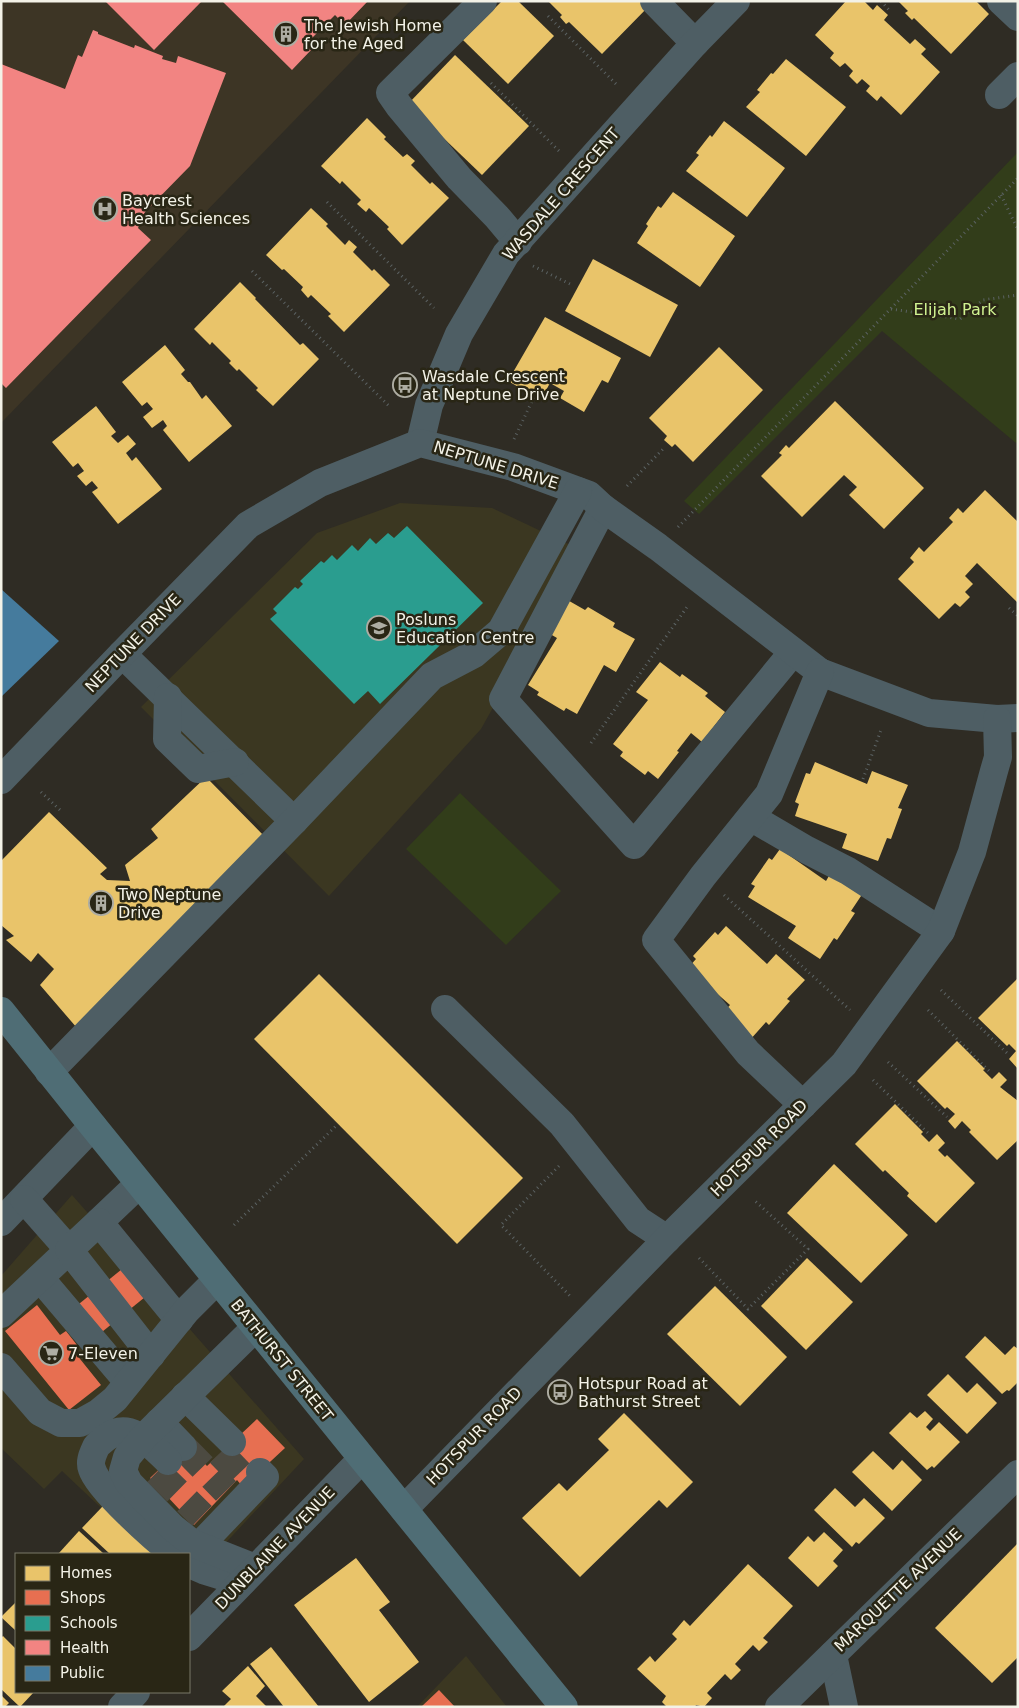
<svg xmlns="http://www.w3.org/2000/svg" width="1019" height="1708" viewBox="0 0 1019 1708" font-family="'DejaVu Sans',sans-serif">
  <rect width="100%" height="100%" fill="#2f2c24"/>
  <g fill="#3b3721">
    <polygon points="400,503 492,508 581,550 481,729 329,896 141,707 317,533"/>
    <polygon points="72,1195 304,1459 189,1582 189,1554 150,1554 62,1471 44,1489 1,1448 1,1276"/>
    <polygon points="466,1656 507,1707 417,1707"/>
  </g>
  <polygon fill="#3d3525" points="1,1 410,1 1,423"/>
  <g fill="#323d1a">
    <polygon points="1018,152 1018,441 1016,443 882,331 699,514 684,501"/>
    <polygon points="460,793 561,891 506,945 406,849"/>
  </g>
  <g fill="#e9c46a">
    <polygon points="502,1 518,1 554,36 508,84 463,40"/>
    <polygon points="548,1 646,1 650,5 602,54 569,22 566,24 560,17 562,15"/>
    <polygon points="846,1 864,1 873,10 877,5 888,15 884,20 910,44 915,39 926,49 921,54 940,72 901,115 881,96 877,101 866,91 870,86 862,79 857,84 849,76 853,71 845,63 840,67 830,58 834,53 815,35"/>
    <polygon points="898,1 976,1 989,14 951,54 914,18 912,20 905,13 908,11"/>
    <polygon points="455,55 529,126 482,175 408,104"/>
    <polygon points="786,59 846,107 806,156 746,107 760,92 757,90 771,73 773,74"/>
    <polygon points="367,118 386,137 384,139 403,157 407,154 415,161 411,165 430,184 432,182 449,198 402,245 387,229 389,227 369,208 366,212 357,204 361,200 342,181 340,184 321,166"/>
    <polygon points="724,121 785,168 747,217 686,171 699,155 696,153 710,135 712,137"/>
    <polygon points="673,192 735,236 700,287 637,243 648,226 646,224 658,206 661,208"/>
    <polygon points="311,208 328,224 326,226 345,245 349,240 357,247 353,252 372,271 374,269 390,285 344,332 328,316 331,314 311,295 308,298 301,290 303,287 284,269 282,270 266,255"/>
    <polygon points="593,259 678,305 650,357 565,311"/>
    <polygon points="240,282 256,298 255,299 300,345 303,343 319,359 273,406 256,390 258,388 239,369 237,371 229,363 231,361 212,342 210,345 194,329"/>
    <polygon points="545,317 621,358 608,383 602,380 584,412 560,398 564,391 550,383 544,394 535,389 533,392 523,386 522,389 508,381"/>
    <polygon points="165,345 185,370 181,374 188,382 190,382 202,399 206,395 232,426 189,462 163,430 167,426 163,420 152,428 143,417 153,409 147,402 142,406 122,382"/>
    <polygon points="719,347 763,390 693,462 675,444 672,447 664,440 667,436 649,418"/>
    <polygon points="835,401 924,488 884,529 849,495 857,487 844,475 802,517 761,476 782,455 779,453 786,445 789,448"/>
    <polygon points="96,406 116,432 111,436 118,443 128,435 136,444 126,453 132,461 136,457 162,489 118,524 92,492 98,488 92,481 86,486 77,476 84,471 78,463 73,467 52,442"/>
    <polygon points="985,490 1018,522 1018,603 977,563 965,576 973,584 965,592 970,597 960,607 955,603 939,619 898,579 914,562 910,558 919,547 924,552 953,522 949,518 958,508 963,513"/>
    <polygon points="564,598 585,610 588,607 615,623 613,627 635,639 616,672 604,665 577,714 566,708 564,711 537,695 539,692 528,685 557,638 545,631"/>
    <polygon points="660,662 680,677 682,674 708,693 705,696 725,712 702,742 691,733 677,751 679,752 658,779 648,771 645,775 620,756 623,752 613,744 648,700 636,692"/>
    <polygon points="815,762 867,784 872,771 908,785 898,808 902,809 891,839 887,838 878,861 842,848 847,834 795,816 799,804 795,802 806,773 810,774"/>
    <polygon points="206,777 266,838 77,1028 40,985 54,969 38,953 31,962 6,940 14,936 1,925 1,861 49,812 107,868 100,874 107,880 130,881 125,865 158,838 151,829"/>
    <polygon points="780,849 826,881 833,869 865,890 851,911 855,913 837,940 834,938 820,959 788,938 796,926 748,897 755,886 751,884 769,858 772,860"/>
    <polygon points="726,926 767,964 776,954 805,980 787,999 790,1001 769,1025 766,1022 749,1041 721,1015 730,1005 688,968 696,959 693,956 715,932 718,935"/>
    <polygon points="319,974 523,1178 457,1244 254,1039"/>
    <polygon points="1018,978 1018,1069 1009,1059 1016,1051 1009,1044 1007,1046 978,1018"/>
    <polygon points="957,1041 985,1069 983,1070 992,1079 999,1072 1007,1080 1000,1087 1018,1101 1018,1140 997,1160 969,1132 971,1130 962,1121 955,1129 948,1121 955,1114 947,1107 945,1109 917,1081"/>
    <polygon points="895,1104 923,1132 921,1134 929,1142 937,1134 945,1143 938,1150 945,1157 947,1155 975,1183 936,1223 907,1196 909,1193 885,1170 883,1172 855,1144"/>
    <polygon points="834,1164 908,1235 861,1283 787,1213"/>
    <polygon points="807,1258 853,1302 806,1350 761,1306"/>
    <polygon points="715,1286 787,1357 740,1406 667,1334"/>
    <polygon points="985,1336 1005,1355 1014,1346 1018,1349 1018,1382 1009,1391 1007,1390 1002,1394 965,1357"/>
    <polygon points="948,1374 967,1393 977,1383 997,1403 967,1434 927,1395"/>
    <polygon points="925,1411 933,1419 926,1427 930,1431 939,1422 960,1442 934,1468 932,1466 927,1470 889,1433 910,1412 917,1418"/>
    <polygon points="624,1413 693,1482 667,1508 659,1500 580,1577 522,1518 559,1483 567,1491 609,1450 598,1439"/>
    <polygon points="873,1451 893,1470 902,1460 922,1480 892,1511 852,1472"/>
    <polygon points="835,1488 855,1507 864,1498 885,1518 859,1544 856,1542 852,1547 814,1510"/>
    <polygon points="103,1506 153,1554 110,1554 82,1528"/>
    <polygon points="79,1531 104,1554 60,1554 59,1553"/>
    <polygon points="824,1532 843,1550 833,1561 838,1566 818,1587 788,1558 808,1536 814,1542"/>
    <polygon points="1018,1543 1018,1657 992,1683 935,1628"/>
    <polygon points="356,1558 390,1602 379,1610 419,1662 369,1702 294,1605"/>
    <polygon points="748,1564 793,1606 763,1638 768,1642 759,1651 753,1645 735,1664 741,1670 731,1680 725,1674 707,1693 712,1698 704,1707 696,1705 695,1707 667,1707 662,1702 666,1696 637,1669 650,1656 655,1662 677,1639 672,1634 684,1620 690,1626"/>
    <polygon points="16,1602 16,1631 1,1617"/>
    <polygon points="3,1636 16,1649 16,1692 34,1692 20,1707 1,1689 1,1638"/>
    <polygon points="271,1647 319,1707 284,1707 250,1664"/>
    <polygon points="248,1666 265,1686 256,1696 267,1707 223,1707 231,1699 222,1691"/>
    <polygon points="1,1695 9,1703 5,1707 1,1707"/>
  </g>
  <g fill="#e76f51">
    <polygon points="127,1265 150,1293 97,1336 74,1308"/>
    <polygon points="37,1305 60,1335 66,1331 77,1345 72,1349 101,1385 69,1410 5,1331"/>
    <polygon points="257,1419 285,1448 243,1487 237,1480 194,1525 150,1478 186,1444 207,1466"/>
    <polygon points="439,1690 455,1707 421,1707"/>
  </g>
  <polygon fill="#2a9d8f" points="407,526 483,603 380,704 368,691 354,704 270,619 277,613 273,609 295,587 298,589 303,584 300,581 321,561 324,563 332,555 337,560 352,545 358,551 370,538 376,544 388,533 394,538"/>
  <g fill="#f28482">
    <polygon points="105,1 202,1 154,50"/>
    <polygon points="222,1 368,1 345,25 335,15 307,43 312,49 292,70"/>
    <polygon points="93,30 98,32 98,34 134,48 135,45 163,56 162,59 176,63 178,56 226,73 190,166 145,212 138,228 151,240 6,388 1,383 1,64 65,89 78,55 82,57"/>
  </g>
  <polygon fill="#457b9d" points="1,589 59,641 1,697"/>
  <g fill="none" stroke-linecap="round" stroke-linejoin="round">
    <g stroke="#4c4a41" stroke-width="28" stroke-dasharray="28 14" stroke-linecap="butt">
      <polyline points="183,1447 226,1491"/>
      <polyline points="220,1453 249,1483"/>
      <polyline points="157,1472 202,1516"/>
    </g>
    <g stroke="#5c6364" stroke-width="3" stroke-dasharray="1 4" stroke-linecap="butt">
      <polyline points="868,1 868,2"/>
      <polyline points="881,1 891,12"/>
      <polyline points="548,16 618,86"/>
      <polyline points="491,83 559,151"/>
      <polyline points="1001,195 1018,230"/>
      <polyline points="327,202 434,308"/>
      <polyline points="533,266 570,284"/>
      <polyline points="252,271 389,406"/>
      <polyline points="891,309 960,319 983,300 1018,295"/>
      <polyline points="514,439 535,395"/>
      <polyline points="627,486 665,447"/>
      <polyline points="678,527 1018,178"/>
      <polyline points="1009,608 1018,616"/>
      <polyline points="591,743 687,607"/>
      <polyline points="863,779 881,730"/>
      <polyline points="41,792 60,810"/>
      <polyline points="724,895 850,1010"/>
      <polyline points="941,990 1008,1054"/>
      <polyline points="928,1010 989,1071"/>
      <polyline points="888,1062 947,1117"/>
      <polyline points="873,1080 929,1134"/>
      <polyline points="559,1166 501,1225 571,1297"/>
      <polyline points="234,1225 338,1124"/>
      <polyline points="699,1258 748,1309 808,1249 755,1201"/>
    </g>
    <g stroke="#4e5e64" stroke-width="28">
      <polyline points="483,1 390,93 399,106 459,178 497,217 518,242"/>
      <polyline points="654,1 695,43"/>
      <polyline points="1001,1 1018,17"/>
      <polyline points="999,95 1018,76"/>
      <polyline points="420,443 429,405 459,334 506,254 695,43 736,1"/>
      <polyline points="603,508 503,699 634,845 793,652"/>
      <polyline points="122,654 294,821"/>
      <polyline points="168,697 167,739 198,769 235,762"/>
      <polyline points="1,780 122,654 248,525 320,483 420,443 513,467 589,495 603,508 658,547 820,672 929,713 997,719 1018,718"/>
      <polyline points="752,818 807,850 848,871 941,931"/>
      <polyline points="445,1009 562,1124 638,1220 667,1239"/>
      <polyline points="49,1072 294,821 432,676 474,654 501,631 578,491"/>
      <polyline points="803,1105 748,1053 656,940 703,876 769,794 820,672"/>
      <polyline points="1,1222 93,1126"/>
      <polyline points="99,1222 139,1184"/>
      <polyline points="40,1278 128,1382"/>
      <polyline points="1,1314 69,1250 24,1199"/>
      <polyline points="151,1355 69,1250 99,1222 179,1320"/>
      <polyline points="1,1367 40,1412 61,1423 80,1423 98,1413 115,1399 187,1310 217,1280"/>
      <polyline points="185,1396 232,1442"/>
      <polyline points="159,1422 183,1447"/>
      <path d="M168 1461C152 1446 131 1420 107 1437 103 1440 99 1443 96 1447 93 1454 89 1461 92 1469 98 1489 156 1540 174 1554"/>
      <polyline points="404,1509 667,1239 844,1064 941,931 972,852 994,771 998,757 997,719"/>
      <polyline points="199,1546 265,1477 260,1472"/>
      <polyline points="189,1564 203,1570 242,1582"/>
      <polyline points="255,1568 192,1543 173,1528 129,1483 123,1471 127,1457 143,1438 255,1328"/>
      <polyline points="189,1637 362,1459"/>
      <polyline points="833,1655 844,1707"/>
      <polyline points="122,1707 136,1692"/>
      <polyline points="779,1707 1018,1474"/>
    </g>
    <polyline stroke="#4f6d75" stroke-width="28" points="1,1011 93,1126 564,1707"/>
  </g>
  <defs>
    <symbol id="building-ring" viewBox="-11 -11 22 22"><circle r="9.5" fill="#292615" stroke="#aeada3" stroke-width="1.5"/><path d="M-4-6H4V6H1V3H-1V6H-4ZM-2.5-4.3h1.7v1.8h-1.7ZM.8-4.3h1.7v1.8H.8ZM-2.5-1h1.7V.8h-1.7ZM.8-1h1.7V.8H.8Z" fill="#aeada3"/></symbol>
    <symbol id="hospital-ring" viewBox="-11 -11 22 22"><circle r="9.5" fill="#292615" stroke="#aeada3" stroke-width="1.5"/><path d="M-5-5h3v3.5h4V-5h3V5h-3V1.5h-4V5h-3Z" fill="#aeada3"/></symbol>
    <symbol id="bus-ring" viewBox="-11 -11 22 22"><circle r="9.5" fill="#292615" stroke="#aeada3" stroke-width="1.5"/><path d="M-5-6H5V4H4V6H2V4H-2V6H-4V4H-5ZM-3.5-4V0h7V-4ZM-3.5 1.2v1.5H-2V1.2ZM2 1.2v1.5H3.5V1.2Z" fill="#aeada3"/></symbol>
    <symbol id="school-ring" viewBox="-11 -11 22 22"><circle r="9.5" fill="#292615" stroke="#aeada3" stroke-width="1.5"/><path d="M0-5L7-2L0 1L-7-2ZM-4 1L0 2.5L4 1V4Q0 6-4 4Z" fill="#aeada3"/></symbol>
    <symbol id="supermarket-ring" viewBox="-11 -11 22 22"><circle r="9.5" fill="#292615" stroke="#aeada3" stroke-width="1.5"/><path d="M-6-5.5h2.5l.6 2H6L4.5 2H-2.5L-4.4-4H-6ZM-1.5 3.2a1.3 1.3 0 1 0 .1 0ZM3 3.2a1.3 1.3 0 1 0 .1 0Z" fill="#aeada3"/></symbol>
  </defs>
  <g fill-rule="evenodd">
    <use href="#building-ring" x="272" y="20" width="28" height="28"/>
    <use href="#hospital-ring" x="91" y="195" width="28" height="28"/>
    <use href="#bus-ring" x="391" y="371" width="28" height="28"/>
    <use href="#school-ring" x="365" y="614" width="28" height="28"/>
    <use href="#building-ring" x="87" y="889" width="28" height="28"/>
    <use href="#supermarket-ring" x="37" y="1339" width="28" height="28"/>
    <use href="#bus-ring" x="546" y="1378" width="28" height="28"/>
  </g>
  <g text-anchor="middle" dominant-baseline="central" stroke-width="5" stroke-linejoin="round" paint-order="stroke">
    <g font-size="16" fill="#f3f2e7" stroke="#292615" text-anchor="start">
      <text x="304" y="25">The Jewish Home<tspan x="304" dy="18">for the Aged</tspan></text>
      <text x="122" y="200">Baycrest<tspan x="122" dy="18">Health Sciences</tspan></text>
      <text x="422" y="376">Wasdale Crescent<tspan x="422" dy="18">at Neptune Drive</tspan></text>
      <text x="396" y="619">Posluns<tspan x="396" dy="18">Education Centre</tspan></text>
      <text x="118" y="894">Two Neptune<tspan x="118" dy="18">Drive</tspan></text>
      <text x="68" y="1353">7-Eleven</text>
      <text x="578" y="1383">Hotspur Road at<tspan x="578" dy="18">Bathurst Street</tspan></text>
    </g>
    <g font-size="16" fill="#f3f2e7" stroke="#292615">
      <text transform="translate(561 194) rotate(-49)">WASDALE CRESCENT</text>
      <text transform="translate(496 465) rotate(17)">NEPTUNE DRIVE</text>
      <text transform="translate(133 643) rotate(-46)">NEPTUNE DRIVE</text>
      <text transform="translate(759 1148) rotate(-45)">HOTSPUR ROAD</text>
      <text transform="translate(282 1360) rotate(51)">BATHURST STREET</text>
      <text transform="translate(474 1436) rotate(-46)">HOTSPUR ROAD</text>
      <text transform="translate(275 1548) rotate(-46)">DUNBLAINE AVENUE</text>
      <text transform="translate(898 1590) rotate(-44)">MARQUETTE AVENUE</text>
    </g>
    <g font-size="16" fill="#d0f291" stroke="#292615">
      <text x="955" y="309">Elijah Park</text>
    </g>
  </g>
  <rect width="1019" height="1708" fill="none" stroke="#f3f2e7" stroke-width="5"/>
  <rect x="15" y="1553" width="175" height="140" fill="#292615" stroke="#7a7869"/>
  <rect x="25" y="1566" width="25" height="15" fill="#e9c46a" stroke="#7a7869"/>
  <text x="60" y="1578" font-size="15" fill="#f3f2e7">Homes</text>
  <rect x="25" y="1590" width="25" height="15" fill="#e76f51" stroke="#7a7869"/>
  <text x="60" y="1603" font-size="15" fill="#f3f2e7">Shops</text>
  <rect x="25" y="1616" width="25" height="15" fill="#2a9d8f" stroke="#7a7869"/>
  <text x="60" y="1628" font-size="15" fill="#f3f2e7">Schools</text>
  <rect x="25" y="1640" width="25" height="15" fill="#f28482" stroke="#7a7869"/>
  <text x="60" y="1653" font-size="15" fill="#f3f2e7">Health</text>
  <rect x="25" y="1666" width="25" height="15" fill="#457b9d" stroke="#7a7869"/>
  <text x="60" y="1678" font-size="15" fill="#f3f2e7">Public</text>
</svg>
